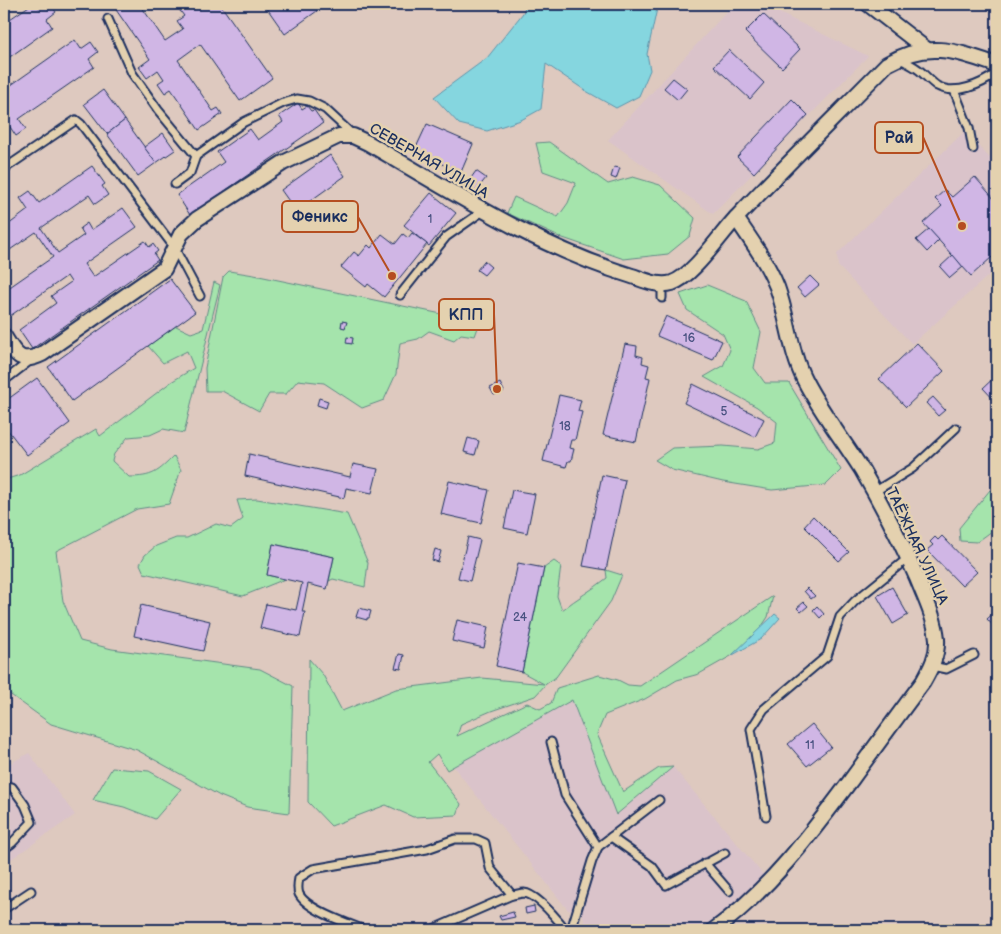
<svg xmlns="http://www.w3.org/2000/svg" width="1001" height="934" font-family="'Balsamiq Sans',sans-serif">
  <rect width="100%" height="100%" fill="#dec9bf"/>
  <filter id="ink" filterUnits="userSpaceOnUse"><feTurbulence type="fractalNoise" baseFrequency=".02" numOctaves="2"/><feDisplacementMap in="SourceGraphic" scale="10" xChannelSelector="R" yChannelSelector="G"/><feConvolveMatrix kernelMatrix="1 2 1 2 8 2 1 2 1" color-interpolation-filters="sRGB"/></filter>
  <g filter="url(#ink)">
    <g fill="#dac3ca">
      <path d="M734 4H761L868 56 713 214 608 140Z"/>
      <path d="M965 131 997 166V268L912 344 838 266 837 254Z"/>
      <path d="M572 700 616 815 673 767 765 877 741 900 701 930H587L582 913 568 910 453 766Z"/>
      <path d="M29 753 75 815 4 864V767Z"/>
    </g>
    <g fill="#a5e4ac" stroke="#608a85">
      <path d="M549 142 608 184 633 177 660 185 695 218 690 236 668 254 624 259 557 236 507 213 514 197 558 217 568 203 576 183 543 171 536 143Z"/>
      <path d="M229 271 254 275 480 322 475 336 461 334 454 340 429 331 418 339 400 343 396 374 384 400 362 408 324 383 298 380 286 394H269L259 411 222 391H206L205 368 223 277Z"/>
      <path d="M214 282 220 285 184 433 163 429 150 435 128 437 114 454 112 461 129 477C153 477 158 472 174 456L181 470 169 504 137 509 56 551 63 601 80 641 112 649 260 669 293 686 289 813 247 807 220 796 137 750 51 724 4 690V480L20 475 96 429 100 436 171 382 194 368 187 351 163 363 148 346 176 326 191 333 203 329Z"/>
      <path d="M707 285 746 301 761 332 754 368 765 383H789L841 470 826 485 772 490 723 482 672 470 655 460 672 448 723 446 758 449 775 443 777 422 757 407 704 377 723 366 730 350 723 334 687 310 680 294Z"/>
      <path d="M990 490 997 497V523L992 531 977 542 960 541 959 528Z"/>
      <path d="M257 499 347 514 368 563 365 587 333 579 329 581 334 557 273 544 267 575 285 579 243 596 144 573 140 564 145 555 156 546 176 538H187L216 524 231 528 243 519 237 500Z"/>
      <path d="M554 561 561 566 557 596 562 610C577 598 592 590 607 578L606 570 622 575 611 601 556 677 546 684 535 696 491 711 461 724 457 736 527 703 540 709 551 703 557 688 599 675 618 680 628 685 640 686 773 596 768 617 758 632 731 656 699 674 677 680 645 699 605 715 597 734 623 792 659 768 673 767 616 815 572 700 447 770 437 754 428 762 461 804 457 815 413 817 386 805 331 826 308 802 309 659 323 675 342 711 396 689 482 678 544 684 522 672 544 568Z"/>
      <path d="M112 768 149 771 181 789 155 819 124 807 93 800Z"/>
    </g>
    <g fill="#85d6df" stroke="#5b93ab">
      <path d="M526 4H658L647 54 650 70 639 96 616 108 586 91 546 64 541 109 521 120 487 131 459 124 434 97 487 58 523 13Z"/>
      <path d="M775 614 780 618 761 639 731 656Z"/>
    </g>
    <g fill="#d0b6e5" stroke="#1b2f5e">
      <path d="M32 4H36L39 8 45 4H50L56 12 47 19 52 27 4 61V23Z"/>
      <path d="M112 4H144L141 6 165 41 183 29 177 21 184 16 175 4H220L272 78 240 101 200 44 178 60 213 111 218 108 222 114 199 130 171 89 165 93 158 83 164 79 158 70 147 78 139 67 150 59Z"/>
      <path d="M264 4H311L317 11 285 34Z"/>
      <path d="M763 14 800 49 782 68 745 32Z"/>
      <path d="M75 40 81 49 91 42 98 52 89 59 94 67 19 119 26 129 16 136 10 127 4 132V90Z"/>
      <path d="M729 50 764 83 750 99 714 66Z"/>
      <path d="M673 78 687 89 678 100 664 88Z"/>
      <path d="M103 90 125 120 107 134 84 104Z"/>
      <path d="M792 99 808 115 754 173 737 157Z"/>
      <path d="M298 103 302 109 307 106 311 111 314 110 323 123 190 215 177 195 224 162 217 152 250 129 258 140 283 122 279 116Z"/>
      <path d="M125 120 156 163 138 176 107 134Z"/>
      <path d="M427 124 473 144 461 172 414 152Z"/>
      <path d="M163 133 175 150 156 163 144 147Z"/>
      <path d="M330 155 345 176 296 211 281 190Z"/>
      <path d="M92 166 105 184 102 186 108 195 95 204 89 195 41 228 58 253 84 235 80 228 87 223 91 230 123 208 137 227 84 264 93 277 145 241 149 247 153 244 158 251 154 254 158 260 32 349 19 330 56 303 51 296 71 282 67 276 10 316 4 307V291L53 257 36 232 4 254V228L28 210 20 198 30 191 39 203Z"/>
      <path d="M614 167 620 168 616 179 611 177Z"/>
      <path d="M476 171 486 178 475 192 466 185Z"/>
      <path d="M975 177 995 200 997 198V262L992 257 971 276 923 223 942 206 935 199 945 190 952 197Z"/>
      <path d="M431 193 456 213 429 246 404 225Z"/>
      <path d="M929 229 939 240 927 252 916 240Z"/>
      <path d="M412 233 427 244 384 297 368 284 366 287 341 267 354 252 359 256 368 245 371 248 382 234 395 244 403 234 408 238Z"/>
      <path d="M953 255 963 267 950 278 940 267Z"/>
      <path d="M484 261 491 267 484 275 477 270Z"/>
      <path d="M810 276 819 285 805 297 797 288Z"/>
      <path d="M170 279 195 312 72 401 48 367Z"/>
      <path d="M666 316 722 341 713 360 657 336Z"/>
      <path d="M342 321 347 322 345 328 341 327Z"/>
      <path d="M347 337 353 338 352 344 346 343Z"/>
      <path d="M917 343 944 371 906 407 879 379Z"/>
      <path d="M625 344 637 346 636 355 643 357 642 363 649 365 646 377 650 378 636 442 603 435Z"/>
      <path d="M997 375V403L983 388Z"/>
      <path d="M37 378 70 423 27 455 4 425V402Z"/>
      <path d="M500 383 504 391 494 395 490 388Z"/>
      <path d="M693 384 764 419 755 437 684 403Z"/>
      <path d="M559 395 581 400 578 411 582 412 575 440H571L569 448 574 449 571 461H568L566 467 543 461Z"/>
      <path d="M933 397 945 410 938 416 926 403Z"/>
      <path d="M319 398 328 401 326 408 317 405Z"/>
      <path d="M468 438 479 441 475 455 464 452Z"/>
      <path d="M249 454 350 477 353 464 378 469 372 493 346 488 344 498 245 476Z"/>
      <path d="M602 475 625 480 606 570 583 566Z"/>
      <path d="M449 481 489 490 481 523 441 514Z"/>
      <path d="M512 490 535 494 527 533 504 528Z"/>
      <path d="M813 516 849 552 839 561 804 526Z"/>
      <path d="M942 536 977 572 962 586 927 550 933 545 930 542 935 537 938 540Z"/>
      <path d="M468 537 480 540 470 581 458 578Z"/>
      <path d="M273 544 334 557 327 589 308 584 302 612H305L300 637 260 628 266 604 296 610 302 583 267 575Z"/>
      <path d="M435 549 441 551 438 562 432 560Z"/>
      <path d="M518 563 544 568 522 672 496 666Z"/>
      <path d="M892 587 908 615 893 624 877 596Z"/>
      <path d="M807 588 815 596 811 599 804 591Z"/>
      <path d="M804 602 808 606 801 612 797 608Z"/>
      <path d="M141 605 210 621 203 651 134 636Z"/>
      <path d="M817 606 824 614 820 618 813 610Z"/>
      <path d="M359 608 371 611 369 618H367V620L356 617Z"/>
      <path d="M997 610V630L987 619Z"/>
      <path d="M457 620 488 627 484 648 452 641Z"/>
      <path d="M399 654 404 655 401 669 395 668Z"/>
      <path d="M812 724 831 747 807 766 788 744Z"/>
      <path d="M534 906 535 912 526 914 525 908Z"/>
      <path d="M513 912 515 917 501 920 499 916Z"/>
    </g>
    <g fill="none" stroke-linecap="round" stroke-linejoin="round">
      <g stroke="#1b2f5e" stroke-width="11">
        <g id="service">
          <path d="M108 19 132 73 158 110 196 156"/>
          <path d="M899 58C905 62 913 65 919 70 925 75 931 82 937 86 956 96 982 84 997 73"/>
          <path d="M954 90 969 128 973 149"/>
          <path d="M4 169 76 120 81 124 174 247 200 296"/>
          <path d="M175 184 190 173 196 156 244 122 283 103 297 99 309 101 325 109 353 135"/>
          <path d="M657 285 662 291V298"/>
          <path d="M400 295 446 237 483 211"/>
          <path d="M4 381 31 360"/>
          <path d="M874 492 913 468 956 428"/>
          <path d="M932 666 946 669 974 655"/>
          <path d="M551 742 565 795 598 847"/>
          <path d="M4 786 12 787 25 805 32 822 12 843 4 849"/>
          <path d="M766 816 751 729 764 709 827 656 840 617 855 601 908 558"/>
          <path d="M611 837 652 866 666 885 725 853"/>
          <path d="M705 863 729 891"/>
          <path d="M4 909 31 891"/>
          <path d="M365 930C349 924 307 910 299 894 297 889 298 883 299 878L313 869 427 849 455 839H476L485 843 490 868 512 895"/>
          <path d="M431 930 512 895C515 895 520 893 524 893 537 894 558 920 566 930"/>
          <path d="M571 930 592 861 598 847 659 800"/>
        </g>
      </g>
      <g stroke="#1b2f5e" stroke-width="18">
        <g id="minor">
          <path d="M868 4 926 49"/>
          <path d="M4 336C15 354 20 365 42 354L164 269 181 234 197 219 283 163 339 136H353L368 143C454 193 537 247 632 276 644 280 659 287 672 283 693 276 720 235 736 218 785 166 837 115 887 64 928 40 956 51 997 65"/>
          <path d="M714 930C770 889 810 835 851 780 875 747 899 714 923 682 931 668 938 655 937 639 935 618 925 598 917 578 901 541 882 505 862 470 843 440 821 412 805 381 790 352 788 317 777 287 767 262 751 240 736 218"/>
        </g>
      </g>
      <use href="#service" stroke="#e4d1af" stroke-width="7"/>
      <use href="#minor" stroke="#e4d1af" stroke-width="14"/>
    </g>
  </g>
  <g text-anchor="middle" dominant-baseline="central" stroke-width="5" stroke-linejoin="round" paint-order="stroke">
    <g font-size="12" fill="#485180">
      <text x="430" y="219">1</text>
      <text x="689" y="338">16</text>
      <text x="724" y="411">5</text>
      <text x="565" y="426">18</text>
      <text x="520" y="617">24</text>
      <text x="810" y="745">11</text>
    </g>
    <g font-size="15" fill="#1b2f5e" stroke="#e4d1af">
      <text transform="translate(429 161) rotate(30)">СЕВЕРНАЯ УЛИЦА</text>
      <text transform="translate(917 546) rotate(65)">ТАЁЖНАЯ УЛИЦА</text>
    </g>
  </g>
  <path fill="none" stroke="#b54e20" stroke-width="2" d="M962 226L923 137M392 276L358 217M497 389L494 314"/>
  <g fill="#b54e20" stroke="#e4d1af" stroke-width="2">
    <circle cx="962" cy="226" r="5"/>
    <circle cx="392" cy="276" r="5"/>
    <circle cx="497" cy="389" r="5"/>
  </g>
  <g fill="#e4d1af" stroke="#b54e20" stroke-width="2">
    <rect x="875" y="122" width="48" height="31" rx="5"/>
    <rect x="282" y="201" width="76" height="31" rx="5"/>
    <rect x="439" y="299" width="55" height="31" rx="5"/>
  </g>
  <g font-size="16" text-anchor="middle" font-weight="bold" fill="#1b2f5e">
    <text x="899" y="143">Рай</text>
    <text x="320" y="222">Феникс</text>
    <text x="466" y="320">КПП</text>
  </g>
  <rect width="1001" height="934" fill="none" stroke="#e4d1af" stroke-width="20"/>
  <rect x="10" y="10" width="981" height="914" fill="none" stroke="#1b2f5e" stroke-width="2" filter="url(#ink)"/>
</svg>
